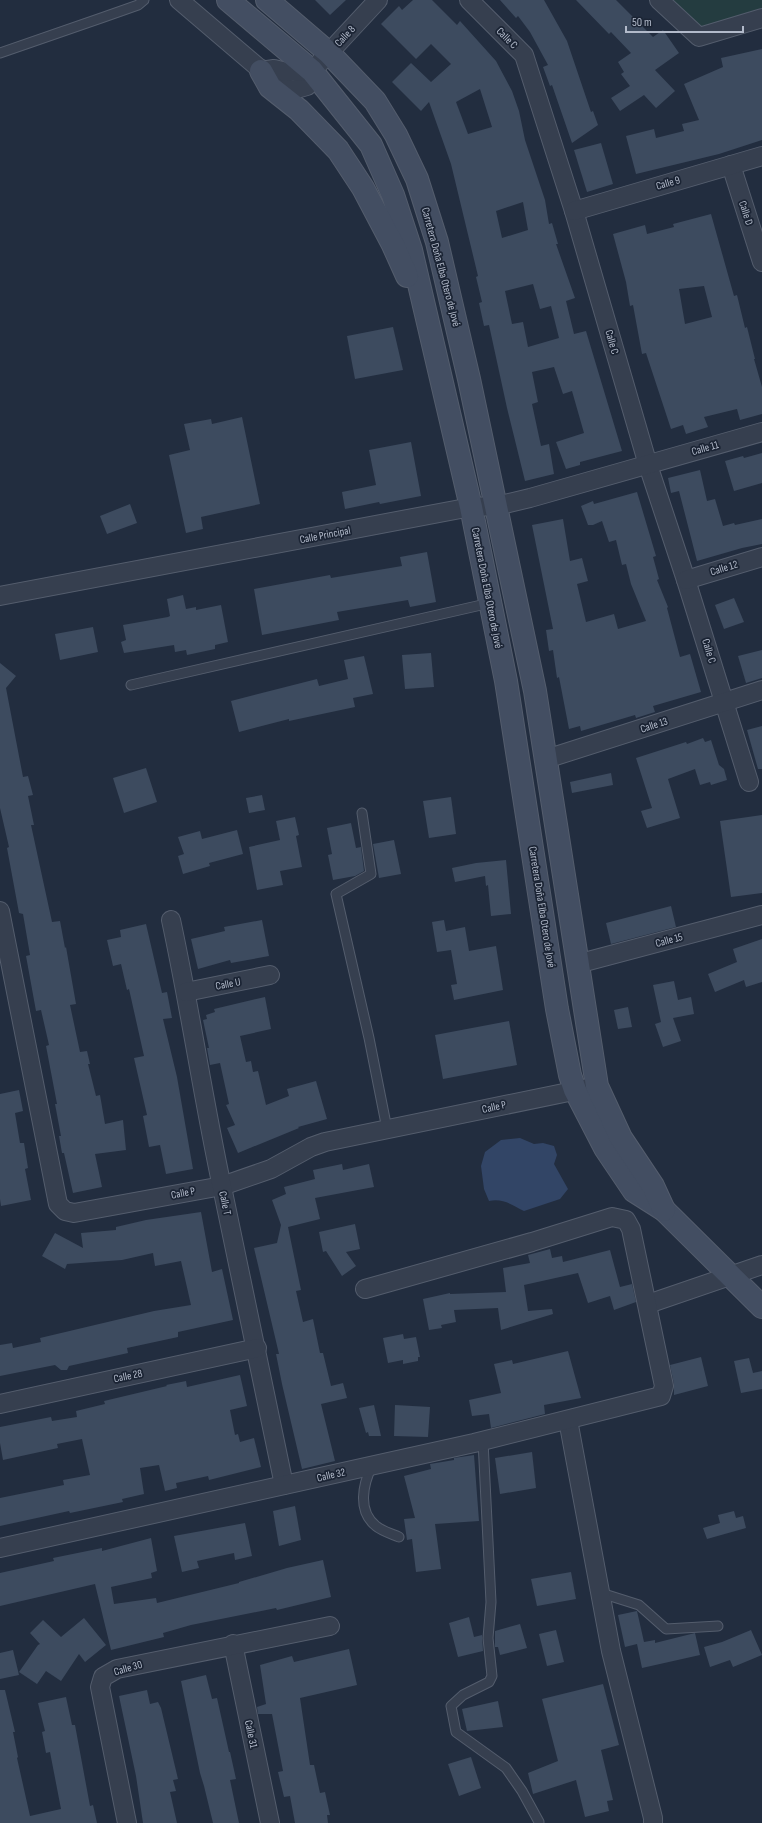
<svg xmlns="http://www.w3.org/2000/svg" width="762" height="1823" font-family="'Sofia Sans Condensed',sans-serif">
  <rect width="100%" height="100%" fill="#222d3f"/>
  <path fill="#243c40" d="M673 0H762V8L701 27Z"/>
  <path fill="#324566" d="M520 1138 534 1144 543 1143 554 1146 557 1155 554 1164 568 1189 560 1199 524 1211C512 1205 503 1198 489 1201L484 1189 481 1166 485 1152 501 1140Z"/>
  <g fill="#3d4b5f" fill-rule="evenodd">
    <path d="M315 0H346L330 15Z"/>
    <path d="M413 0H432L457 25 460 21 496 61 512 91 519 111 525 140 545 200 549 224 552 223 558 244H556L575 298 566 301 574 334 586 331 622 451 580 462V465L566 469 556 442 584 433 572 391 563 394 554 367 532 372 538 402 532 404 541 446 549 444 554 474 525 481 507 408 489 325 484 326 479 303 482 302 476 277 478 276 451 164 429 102 421 111 392 82 411 63 431 82 451 64 431 44 416 59 381 24 399 6 402 10ZM480 89 492 127 468 134 456 102ZM523 202 528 230 502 238 496 211ZM533 284 540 309 551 306 559 338 528 347 523 322 512 324 505 291Z"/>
    <path d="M500 0H544L567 41 591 112 593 111 598 125 572 143 552 85 550 86 543 67 548 65 530 32 518 16 516 18Z"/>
    <path d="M576 0H616L653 37 663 30 679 53 655 70 675 91 656 108 644 95 620 111 611 98 630 86 621 74 624 72 618 62 631 53 611 32 609 34Z"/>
    <path d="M762 49V140L719 154 636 174 626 136 654 129 656 138 684 131 682 124 699 120 684 84 723 67 721 58Z"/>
    <path d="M601 143 613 184 587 192 574 150Z"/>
    <path d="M711 214 734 296 737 295 745 328 747 327 755 359H754L762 387V414L740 420 737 409 704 417 708 427 686 434 683 425 671 429 646 353 642 354 633 305 630 306 626 282 613 234 645 225 647 234 674 227 673 224ZM704 286 712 317 685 324 679 289Z"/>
    <path d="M393 327 403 370 355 379 347 336Z"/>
    <path d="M242 417 260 504 201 517 203 529 186 533 169 455 190 450 184 424 211 419 212 424Z"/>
    <path d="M411 442 421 496 380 504 379 502 345 509 342 492 376 485 369 450Z"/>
    <path d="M762 453V483L734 491 725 461 743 456 744 458Z"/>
    <path d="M700 470 707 501 715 499 723 526 734 523 735 525 762 519V544L742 548 697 561 679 491 671 493 668 478Z"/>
    <path d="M637 492 656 556 653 557 659 579 657 580 668 607 667 608 680 657 690 654 701 692 653 706 655 712 636 718 635 715 581 731 580 726 569 729 559 677 557 678 553 650 549 651 546 630 553 629 532 525 563 519 570 561 582 558 588 581 577 584 586 622 614 614 618 629 646 621 631 584 626 564 622 565 616 540 609 542 602 521 593 525H588L581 506 593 501 594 504Z"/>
    <path d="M130 504 137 523 107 534 100 516Z"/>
    <path d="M427 552 436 602 410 607 408 600 337 612 339 620 262 635 254 589 330 575 331 578 402 566 400 557Z"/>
    <path d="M183 595 186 609 196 607V610L221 605 228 642 215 645V649L187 655 186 650 175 652 174 645 124 653 121 642 126 640 123 625 168 617 170 616 167 599Z"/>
    <path d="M734 598 744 622 724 629 715 605Z"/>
    <path d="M93 627 98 652 60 660 55 634Z"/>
    <path d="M762 650V678L746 683 738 656Z"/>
    <path d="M431 653 434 687 405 689 402 655Z"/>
    <path d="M364 656 373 694 353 698 355 707 289 721V719L239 732 231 701 317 679 319 686 348 679 344 660Z"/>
    <path d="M0 663 16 676 6 688 23 777 28 776 33 795 28 796 34 825H31L52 922 60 921 65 948 66 947 76 1004 70 1005 80 1052 87 1051 90 1064H88L96 1096 100 1095 105 1124 123 1120 126 1150 95 1154 102 1187 73 1193 64 1153H62L59 1136H61L55 1104H57L46 1046 49 1045 41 1010 36 1011 26 956 30 955 23 914 19 913 7 848 9 847 0 808Z"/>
    <path d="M762 726V769H758L747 730Z"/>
    <path d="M703 738 705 742 711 740 719 765 724 769 727 780 711 785 710 782 700 785 695 769 668 779 680 818 647 828 641 811 652 808 636 758 686 742 687 744Z"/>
    <path d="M146 768 157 802 124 813 113 778Z"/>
    <path d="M611 773 613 785 572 793 570 782Z"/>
    <path d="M262 795 265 810 249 813 246 798Z"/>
    <path d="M451 797 456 834 429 838 423 801Z"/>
    <path d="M762 815V893L731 897 720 821Z"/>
    <path d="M295 817 299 835 296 836 302 867 280 871 283 885 257 890 249 847 280 840 276 821Z"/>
    <path d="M351 823 356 848 361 847 364 871 355 876 333 880 328 855 332 854 327 828Z"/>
    <path d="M237 830 243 854 209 863 210 866 183 874 178 856 184 854 178 837 200 831 202 839Z"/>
    <path d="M394 840 401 874 379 878 373 844Z"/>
    <path d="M506 860 511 914 491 916 488 885 486 886 485 876 455 882 452 868 476 863Z"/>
    <path d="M671 906 676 927 611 944 606 923Z"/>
    <path d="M262 920 269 956 231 963 230 960 198 969 191 939 225 931 224 927Z"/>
    <path d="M444 920 446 931 465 927 469 951 496 946 503 990 454 1000 451 985 457 984 451 950 437 952 432 922Z"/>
    <path d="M146 924 162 993 167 992 172 1018 163 1019 177 1077 193 1169 166 1174 160 1145 149 1147 143 1116 147 1115 134 1058 144 1056 129 989 127 990 121 964 113 966 107 940 121 937 120 930Z"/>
    <path d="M762 939V982L746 987 744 980 715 992 708 974 737 962 733 949Z"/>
    <path d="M674 981 678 1000 691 997 694 1014 673 1018 681 1041 663 1047 655 1024 661 1022 653 985Z"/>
    <path d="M265 997 271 1029 240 1036 246 1062 251 1061 253 1072 258 1071 266 1105 289 1096 287 1089 316 1081 327 1119 298 1127 299 1128 238 1153 227 1128 235 1125 226 1105 229 1104 220 1063 210 1065 207 1048H209L203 1020 207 1019 206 1015 215 1012 214 1009Z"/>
    <path d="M628 1007 632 1027 618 1029 614 1010Z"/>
    <path d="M509 1021 517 1065 443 1079 435 1035Z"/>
    <path d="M19 1090 23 1111 15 1113 20 1143H24L28 1168 25 1169 31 1200 1 1206 0 1199V1094Z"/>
    <path d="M342 1164 343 1170 369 1164 374 1187 315 1198 320 1219 288 1227 301 1290 296 1291 303 1322 313 1319 320 1353H323L331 1386 343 1383 347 1398 321 1404 335 1461 302 1469 282 1384 276 1354H279L254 1248 277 1243 281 1225 272 1200 286 1194 284 1187 315 1179 313 1170Z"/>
    <path d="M201 1212 212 1272 222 1269 233 1320 178 1332V1337L127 1348 128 1353 69 1366 67 1370H61L55 1365 0 1376V1345L12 1343 13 1348 41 1342 40 1338 154 1311 191 1305 181 1261 155 1266 153 1253 122 1260 67 1264 65 1269 42 1256 55 1233 83 1248 81 1233 116 1230V1227L146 1220Z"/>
    <path d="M355 1224 360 1249 346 1252 356 1266 342 1276 326 1251 323 1252 319 1232Z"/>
    <path d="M550 1249 552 1258 562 1256 563 1262 610 1250 620 1287 632 1284 636 1302 614 1310 610 1296 588 1303 578 1273 524 1285 528 1311 552 1309 553 1314 501 1330 498 1308 454 1310 456 1322 441 1325 442 1328 429 1330 423 1299 450 1293V1294L506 1292 503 1268 530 1263 528 1255Z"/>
    <path d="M403 1334 404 1339 416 1337 420 1357H418V1361L403 1364V1360L388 1363 383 1338Z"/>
    <path d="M568 1351 581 1398 544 1405 545 1414 491 1428 489 1414 472 1416 469 1400 501 1393 494 1364 512 1360 513 1364Z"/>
    <path d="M701 1357 708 1386 674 1395V1384L670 1365Z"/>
    <path d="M749 1358 753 1373 762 1371V1389L741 1393 734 1361Z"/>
    <path d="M240 1375 247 1406 230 1410 235 1435 238 1434 240 1442 254 1438 261 1467 209 1480 208 1476 176 1483 177 1488 165 1491 159 1465 140 1468 144 1494 122 1499 123 1502 70 1513 69 1511 0 1526V1498L64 1485 63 1480 90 1475 82 1439 57 1444 58 1448 3 1460 0 1443V1427L51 1417 52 1421 77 1417 76 1411 105 1404 104 1401 167 1386 166 1385 186 1381 187 1387Z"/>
    <path d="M374 1405 381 1436H369L368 1432 366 1433 359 1408Z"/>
    <path d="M395 1405 430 1407 428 1437 394 1436Z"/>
    <path d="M532 1452 536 1488 500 1494 495 1458Z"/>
    <path d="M474 1455 479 1521 435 1524 441 1569 416 1572 412 1539 407 1540 404 1519 415 1518 404 1476 431 1469 430 1464 454 1460V1458Z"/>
    <path d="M295 1506 301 1540 279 1546 273 1511Z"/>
    <path d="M734 1511 736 1518 743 1516 746 1528 707 1539 703 1528 720 1523 718 1515Z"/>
    <path d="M245 1523 252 1556 235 1560 234 1553 197 1561 199 1568 182 1572 174 1536Z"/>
    <path d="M151 1538 157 1571 151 1573 152 1578 111 1587 114 1604 156 1598 157 1603 239 1583V1582L287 1568 323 1560 331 1597 277 1610 276 1608 191 1625 163 1633 164 1637 111 1650 95 1584 0 1606V1573L54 1561 53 1558 102 1548V1551Z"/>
    <path d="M571 1572 576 1599 537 1606 531 1579Z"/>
    <path d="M637 1611 644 1642 655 1640V1643L695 1633 700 1655 642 1668 637 1644 625 1647 618 1615Z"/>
    <path d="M469 1617 474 1637 482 1635 483 1651 458 1657 449 1623Z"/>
    <path d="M84 1618 106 1645 85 1662 79 1654 61 1681 46 1671 37 1684 19 1672 38 1645 40 1644 30 1633 43 1620 61 1637Z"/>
    <path d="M520 1624 527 1648 500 1655 498 1647H495V1631Z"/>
    <path d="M556 1630 564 1662 547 1666 539 1634Z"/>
    <path d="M751 1630 762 1655 733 1667 730 1660 710 1667 704 1647 722 1642Z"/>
    <path d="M349 1649 357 1685 300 1698 310 1765H314L320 1793 325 1792 330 1815H327L328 1823H295L290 1796 284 1797 278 1772 283 1771 272 1714H258L257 1707 266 1704 260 1665 292 1656 294 1662Z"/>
    <path d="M13 1650 19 1675 0 1679V1653Z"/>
    <path d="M206 1675 212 1699 217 1698 229 1752H230L236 1779 230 1780 239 1823H213L204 1786 200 1773 181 1681Z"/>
    <path d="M603 1684 619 1745 601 1750 613 1800 607 1801 609 1811 585 1817 576 1780 533 1794 528 1773 558 1761 542 1699Z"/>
    <path d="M0 1690H5L15 1732H13L18 1757 17 1758 30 1816 61 1809 50 1752 46 1753 42 1732 45 1731 38 1703 66 1697 72 1725H75L90 1806 93 1805 97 1823H0Z"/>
    <path d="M147 1690 150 1704 158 1702 161 1708 178 1779 173 1780 176 1791 170 1792 177 1823H143L136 1776 119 1696Z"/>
    <path d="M498 1701 503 1727 467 1731 462 1709Z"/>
    <path d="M471 1757 481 1788 459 1796 448 1764Z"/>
  </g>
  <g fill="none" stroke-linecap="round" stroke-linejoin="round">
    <g stroke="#545d6d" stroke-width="11">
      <g id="lane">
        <path d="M0 53 104 17 138 5 144 0"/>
        <path d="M131 685 490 603"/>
        <path d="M362 813 371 874 336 894 369 1038 387 1129"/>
        <path d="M483 1441 491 1602 488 1638 492 1676 489 1682 463 1695 451 1706 456 1732 506 1768 522 1791 539 1822"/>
        <path d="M372 1466C363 1484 357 1511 376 1526 382 1531 392 1534 399 1537"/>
        <path d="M601 1593 639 1605 666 1629 718 1626"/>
      </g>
    </g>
    <g stroke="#545d6d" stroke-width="20">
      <g id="street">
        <path d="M179 0 280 86 293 90 307 86 312 71 378 0"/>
        <path d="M469 0 524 55 574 211 648 465 686 580 749 782"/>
        <path d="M659 0 699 37 762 18"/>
        <path d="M261 71 274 69 286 72 312 71"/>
        <path d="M731 165 762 262"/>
        <path d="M574 211 762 156"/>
        <path d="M686 580 762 557"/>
        <path d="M0 596 471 507 496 506 530 498 762 432"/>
        <path d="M546 759 762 690"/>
        <path d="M0 911 58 1204 65 1211 74 1213 222 1186 271 1169 311 1147 325 1142 588 1088"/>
        <path d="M171 920C190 1008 203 1098 222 1187 242 1286 264 1386 284 1485"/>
        <path d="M577 964 762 915"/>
        <path d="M186 992 270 975"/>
        <path d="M648 1304 762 1265"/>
        <path d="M0 1404 257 1348"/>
        <path d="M568 1420 611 1651 653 1818V1823"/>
        <path d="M0 1548 474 1443 661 1396 664 1386 631 1229 626 1220 612 1217 532 1242 365 1289"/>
        <path d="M233 1644 270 1823"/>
        <path d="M127 1823 100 1687 103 1677 117 1669 330 1626"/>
      </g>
    </g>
    <g stroke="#545d6d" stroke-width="24">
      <g id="secondary">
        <path d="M228 0 312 71 371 145 393 195 411 250 471 507 506 681 557 1009 570 1075 575 1090 605 1148 634 1191 664 1210 762 1307"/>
        <path d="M267 0 329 53 375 101 396 135 417 179 437 242 469 379 535 691 597 1086 621 1138 653 1186 664 1210"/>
        <path d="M261 71 270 87 299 110 338 150 363 188 393 245 407 276"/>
      </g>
    </g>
    <use href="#lane" stroke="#363f4f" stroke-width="9"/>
    <use href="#street" stroke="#363f4f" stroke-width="18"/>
    <use href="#secondary" stroke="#434e62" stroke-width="22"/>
  </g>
  <g text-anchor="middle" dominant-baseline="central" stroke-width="3.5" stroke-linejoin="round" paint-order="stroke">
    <g font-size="11" fill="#b2baca" stroke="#1b2434">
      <text transform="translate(345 36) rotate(-47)">Calle 8</text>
      <text transform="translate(507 38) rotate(45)">Calle C</text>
      <text transform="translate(668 183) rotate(-16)">Calle 9</text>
      <text transform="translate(746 213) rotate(72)">Calle D</text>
      <text transform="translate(441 267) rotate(75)">Carretera Doña Elba Otero de Jové</text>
      <text transform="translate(612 342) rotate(74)">Calle C</text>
      <text transform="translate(705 448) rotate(-16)">Calle 11</text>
      <text transform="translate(325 535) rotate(-11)">Calle Principal</text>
      <text transform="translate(724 568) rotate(-17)">Calle 12</text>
      <text transform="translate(487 588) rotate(79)">Carretera Doña Elba Otero de Jové</text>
      <text transform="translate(709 651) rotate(73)">Calle C</text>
      <text transform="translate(654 725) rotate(-18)">Calle 13</text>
      <text transform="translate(542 907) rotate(81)">Carretera Doña Elba Otero de Jové</text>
      <text transform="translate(669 940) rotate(-15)">Calle 15</text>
      <text transform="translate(228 984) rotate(-11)">Calle U</text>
      <text transform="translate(494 1107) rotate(-12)">Calle P</text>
      <text transform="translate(183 1193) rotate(-11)">Calle P</text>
      <text transform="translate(225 1203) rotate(78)">Calle T</text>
      <text transform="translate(128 1376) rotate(-12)">Calle 28</text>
      <text transform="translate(331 1475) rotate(-13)">Calle 32</text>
      <text transform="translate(128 1668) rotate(-16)">Calle 30</text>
      <text transform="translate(251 1734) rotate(78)">Calle 31</text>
    </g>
  </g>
  <path d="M626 26v6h117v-6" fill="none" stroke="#b2baca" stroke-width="2"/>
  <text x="632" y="26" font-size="12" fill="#b2baca" stroke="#1b2434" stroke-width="3" paint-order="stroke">50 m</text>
</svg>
